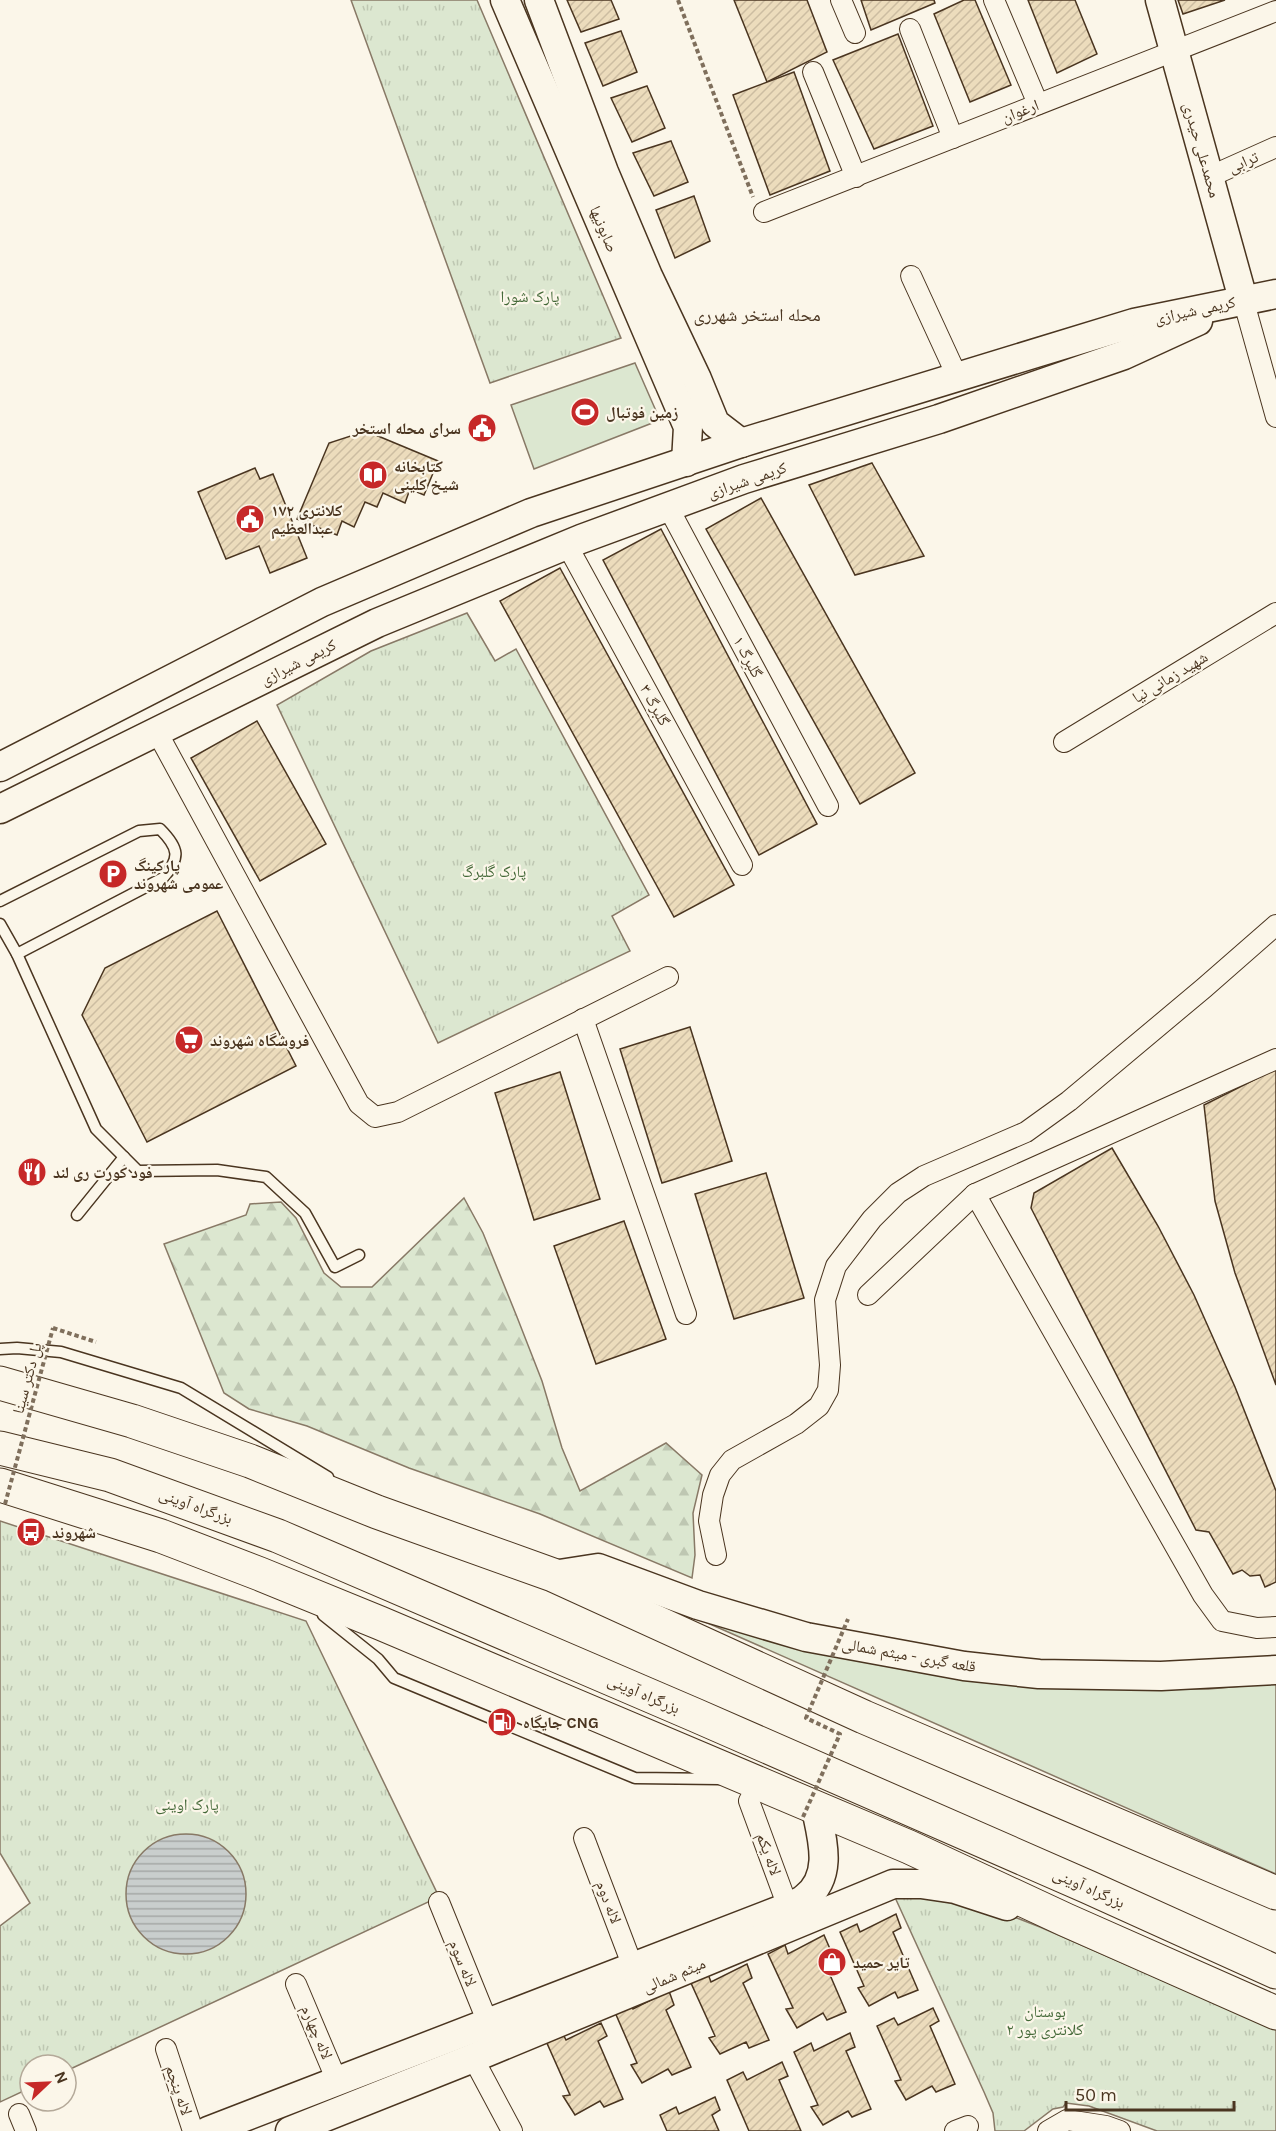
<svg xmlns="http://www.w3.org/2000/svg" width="1276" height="2131" font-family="Karla,'Noto Naskh Arabic',sans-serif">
  <defs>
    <pattern id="grass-tufts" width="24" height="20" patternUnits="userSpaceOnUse" patternTransform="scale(1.5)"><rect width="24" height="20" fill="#dce7d0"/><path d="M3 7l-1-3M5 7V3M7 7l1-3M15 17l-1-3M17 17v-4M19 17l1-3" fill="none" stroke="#bec7b2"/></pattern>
    <pattern id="forest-firs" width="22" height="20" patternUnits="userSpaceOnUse" patternTransform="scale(1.5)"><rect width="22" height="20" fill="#dce7d0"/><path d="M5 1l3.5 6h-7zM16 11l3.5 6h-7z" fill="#bec7b2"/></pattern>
    <pattern id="water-rules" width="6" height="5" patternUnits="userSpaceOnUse" patternTransform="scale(1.5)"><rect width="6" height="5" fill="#c9cecd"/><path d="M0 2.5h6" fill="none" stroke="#a5a8a6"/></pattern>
    <pattern id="building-hatch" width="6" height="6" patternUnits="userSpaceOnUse" patternTransform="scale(1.5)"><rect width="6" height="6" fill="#ecdcbc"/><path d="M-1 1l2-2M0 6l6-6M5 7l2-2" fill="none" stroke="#ccbda1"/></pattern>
  </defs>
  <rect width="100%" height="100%" fill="#fbf6e9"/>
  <g fill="url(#grass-tufts)" stroke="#887966" stroke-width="1.5">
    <path d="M351 0H477L621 338 490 383Z"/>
    <path d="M467 613 495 661 516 649 649 895 612 916 630 951 438 1043 277 705 371 651Z"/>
    <path d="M0 1521 306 1621 439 1897 66 2071V2065H30V2088L0 2102V1926L30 1903 0 1853Z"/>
    <path d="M893 1893 999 1911 1040 1927 1276 2030V2131H1157L1089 2106 1066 2103 1063 2107 1053 2109 1024 2131H995L993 2113 984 2092Z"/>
  </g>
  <path fill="url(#forest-firs)" stroke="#887966" stroke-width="1.5" d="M464 1198 483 1233 517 1317 542 1381 562 1448 580 1491 666 1443 702 1475 693 1513 695 1555 692 1578 540 1514 409 1468 307 1426 249 1409 224 1393 164 1244 246 1215 250 1204 281 1202 296 1218 324 1273 341 1287H372Z"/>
  <g fill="#dce7d0" stroke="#887966" stroke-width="1.5">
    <path d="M635 363 660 420 534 469 511 405Z"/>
    <path d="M685 1613 1069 1688 1209 1689 1276 1683V1874Z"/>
  </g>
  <circle fill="url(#water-rules)" stroke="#887966" stroke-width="1.5" cx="186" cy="1894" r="60"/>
  <g fill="url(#building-hatch)" stroke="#4a3520" stroke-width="1.5">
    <path d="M567 0H611L619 19 581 32Z"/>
    <path d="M734 0H807L827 52 767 82Z"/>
    <path d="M861 0H934L935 3 871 30Z"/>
    <path d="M964 0H975L1011 85 970 102 934 14Z"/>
    <path d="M1028 0H1075L1097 54 1057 73Z"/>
    <path d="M1178 0H1225L1183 14Z"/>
    <path d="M621 31 637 72 603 86 585 43Z"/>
    <path d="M898 34 933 126 874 149 833 60Z"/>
    <path d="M794 72 830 171 770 195 733 95Z"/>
    <path d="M647 86 665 128 632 142 611 98Z"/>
    <path d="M671 141 688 182 654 196 633 153Z"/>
    <path d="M694 196 710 241 675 258 656 210Z"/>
    <path d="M366 431 438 461 424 495 410 489 405 503 383 493 377 507 365 502 354 527 342 521 337 535 297 519 329 443Z"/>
    <path d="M872 463 924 556 855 575 809 485Z"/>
    <path d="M255 468 260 479 273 474 307 558 270 573 259 546 226 559 198 492Z"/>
    <path d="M761 498 915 773 860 804 706 529Z"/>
    <path d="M661 529 817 824 759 855 603 560Z"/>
    <path d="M560 568 734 885 674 917 500 601Z"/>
    <path d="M257 721 326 844 260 881 191 758Z"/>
    <path d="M217 911 296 1066 147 1142 82 1015 105 968Z"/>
    <path d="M690 1027 732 1161 662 1183 620 1049Z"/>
    <path d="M1274 1070 1276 1071V1385L1235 1273 1215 1201 1204 1105Z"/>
    <path d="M560 1072 600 1199 534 1220 495 1093Z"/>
    <path d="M1112 1148 1158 1226 1194 1295 1235 1387 1276 1491V1582L1265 1587 1260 1575 1250 1576 1242 1570 1233 1574 1209 1532 1196 1530 1031 1208 1034 1193Z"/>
    <path d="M766 1173 804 1298 734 1319 695 1194Z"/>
    <path d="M624 1221 666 1339 596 1364 554 1246Z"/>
    <path d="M896 1914 901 1928 893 1932 918 1990 898 1998 895 1992 869 2006 858 1988 864 1986 840 1932 857 1924 860 1932Z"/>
    <path d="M824 1935 830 1949 821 1954 846 2012 827 2020 823 2013 797 2028 786 2009 793 2008 768 1954 785 1945 788 1954Z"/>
    <path d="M747 1964 752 1978 743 1983 769 2040 749 2048 746 2042 720 2054 709 2038 715 2036 691 1983 708 1974 711 1982Z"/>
    <path d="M669 1991 674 2005 666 2010 691 2067 672 2075 668 2069 642 2083 631 2065 637 2063 614 2010 630 2001 633 2009Z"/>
    <path d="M933 2008 939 2021 930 2026 955 2084 936 2092 932 2086 906 2100 895 2081 901 2080 877 2026 894 2018 898 2025Z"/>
    <path d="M601 2023 607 2036 598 2041 623 2099 604 2107 600 2101 575 2115 563 2096 570 2095 546 2041 562 2032 566 2040Z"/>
    <path d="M850 2033 855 2047 846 2051 871 2109 852 2117 848 2111 823 2125 811 2107 818 2105 794 2052 811 2043 814 2051Z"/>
    <path d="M782 2062 788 2076 779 2080 801 2131H749L727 2080 743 2072 747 2080Z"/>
    <path d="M715 2097 720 2110 712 2115 719 2131H667L660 2115 676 2107 679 2114Z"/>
  </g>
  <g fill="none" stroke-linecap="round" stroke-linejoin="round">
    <g stroke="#4a3520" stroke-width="13">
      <g id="lane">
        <path d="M0 901 139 831 160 829C179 848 181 858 163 878L17 954"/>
        <path d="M0 924 17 954 96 1129 138 1171 217 1170 266 1177 305 1213 335 1267 359 1255"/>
        <path d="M77 1215 124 1157"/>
        <path d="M0 1349 17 1348 61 1352 181 1388 328 1477"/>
        <path d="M323 1615 378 1659 394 1678 635 1778 720 1779"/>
      </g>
    </g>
    <g stroke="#4a3520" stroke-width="22">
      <g id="street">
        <path d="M841 0 855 33"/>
        <path d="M994 0 1038 104"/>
        <path d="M910 29 953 138"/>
        <path d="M813 72 856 177"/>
        <path d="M1209 177 1276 147"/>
        <path d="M764 212 1276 11"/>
        <path d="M911 276 957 376"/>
        <path d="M1243 299 1276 417"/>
        <path d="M668 507 828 806"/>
        <path d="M567 545 742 865"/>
        <path d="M157 732 359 1104 375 1117 398 1112 668 977"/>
        <path d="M1064 742 1276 613"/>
        <path d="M583 1019 686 1314"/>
        <path d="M975 1194 1203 1595 1222 1621 1257 1628 1276 1627"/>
        <path d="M868 1295 975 1194 1276 1059"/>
        <path d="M716 1555 709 1521 713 1495 720 1475 732 1460 796 1424 819 1406 828 1390 830 1365 825 1300 836 1266 872 1219 898 1193 924 1176 1026 1132 1069 1101 1204 988 1276 925"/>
        <path d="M749 1801 788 1907"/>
        <path d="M584 1838 633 1967"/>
        <path d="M439 1902 488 2023"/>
        <path d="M296 1984 337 2081"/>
        <path d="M166 2049 193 2131"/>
        <path d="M473 2058 512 2131"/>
        <path d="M19 2114 26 2131"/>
        <path d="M955 2131 968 2126"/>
        <path d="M1048 2131 1067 2120 1106 2126 1120 2131"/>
      </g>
    </g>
    <g stroke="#4a3520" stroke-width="31">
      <g id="secondary">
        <path d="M505 0 688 427 686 462"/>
        <path d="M539 0 604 172 648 276 697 379 715 423 741 443"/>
        <path d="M1160 0 1243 299"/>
        <path d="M0 767 322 602 531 513 741 443 1134 323 1276 294"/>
        <path d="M0 809 377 623 581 539 744 479 939 419 1124 355 1198 321"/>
        <path d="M553 1575 598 1568 698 1605 806 1637 964 1666 1039 1674 1161 1676 1276 1670"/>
        <path d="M208 2131 788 1907C794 1904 801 1902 805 1898 834 1876 822 1838 816 1809"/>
        <path d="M290 2131 473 2058 893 1884H921L955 1889 1007 1906"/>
      </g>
    </g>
    <g stroke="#4a3520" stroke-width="35">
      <g id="highway">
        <path d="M0 1383 132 1421 250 1461 377 1512 553 1575 864 1717 1276 1893"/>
        <path d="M0 1448 110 1475 278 1536 695 1715 1088 1887 1276 1972"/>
        <path d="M0 1485 161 1536 260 1574 380 1623 909 1847 1066 1920 1276 2013"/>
      </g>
    </g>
    <g stroke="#7f6f5c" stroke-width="4" stroke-dasharray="4.5 3" stroke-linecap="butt">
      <path d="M678 0 753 197"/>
      <path d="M53 1328 96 1342"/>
    </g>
    <use href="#lane" stroke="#fbf6e9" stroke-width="10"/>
    <use href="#street" stroke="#fbf6e9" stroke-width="20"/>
    <use href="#secondary" stroke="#fbf6e9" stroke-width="28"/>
    <use href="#highway" stroke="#fbf6e9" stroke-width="33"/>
    <g stroke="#7f6f5c" stroke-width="4" stroke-dasharray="4.5 3" stroke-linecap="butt">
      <path d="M5 1504 53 1328"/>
      <path d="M803 1817 840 1734 806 1718 848 1619"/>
    </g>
  </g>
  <defs>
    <g id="stadium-disc" transform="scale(1.5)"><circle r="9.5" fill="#c62828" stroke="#fbf6e9"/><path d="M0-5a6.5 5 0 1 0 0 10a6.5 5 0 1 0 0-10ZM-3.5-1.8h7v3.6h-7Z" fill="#fff"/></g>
    <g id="civic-disc" transform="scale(1.5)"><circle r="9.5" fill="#c62828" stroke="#fbf6e9"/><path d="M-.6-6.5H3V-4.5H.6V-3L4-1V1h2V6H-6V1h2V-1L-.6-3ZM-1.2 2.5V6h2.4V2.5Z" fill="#fff"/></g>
    <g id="library-disc" transform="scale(1.5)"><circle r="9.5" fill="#c62828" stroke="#fbf6e9"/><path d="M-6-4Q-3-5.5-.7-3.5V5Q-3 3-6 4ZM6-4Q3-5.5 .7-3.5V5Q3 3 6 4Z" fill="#fff"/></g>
    <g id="parking-disc" transform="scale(1.5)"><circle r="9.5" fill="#c62828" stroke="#fbf6e9"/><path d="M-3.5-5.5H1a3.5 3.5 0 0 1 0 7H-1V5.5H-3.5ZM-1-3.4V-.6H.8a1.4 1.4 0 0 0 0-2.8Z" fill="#fff"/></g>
    <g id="supermarket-disc" transform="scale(1.5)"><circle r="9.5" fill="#c62828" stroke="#fbf6e9"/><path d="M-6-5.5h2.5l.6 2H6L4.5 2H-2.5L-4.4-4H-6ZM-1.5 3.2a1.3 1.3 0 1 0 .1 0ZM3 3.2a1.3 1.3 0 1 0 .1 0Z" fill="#fff"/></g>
    <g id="restaurant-disc" transform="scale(1.5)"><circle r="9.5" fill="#c62828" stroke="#fbf6e9"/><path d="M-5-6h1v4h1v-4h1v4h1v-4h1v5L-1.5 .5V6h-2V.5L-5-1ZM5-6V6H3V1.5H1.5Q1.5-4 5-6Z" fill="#fff"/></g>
    <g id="bus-disc" transform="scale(1.5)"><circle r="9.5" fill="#c62828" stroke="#fbf6e9"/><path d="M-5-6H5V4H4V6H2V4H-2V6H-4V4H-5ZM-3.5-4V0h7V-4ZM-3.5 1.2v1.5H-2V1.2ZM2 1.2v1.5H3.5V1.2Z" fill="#fff"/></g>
    <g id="fuel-disc" transform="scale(1.5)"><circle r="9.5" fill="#c62828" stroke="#fbf6e9"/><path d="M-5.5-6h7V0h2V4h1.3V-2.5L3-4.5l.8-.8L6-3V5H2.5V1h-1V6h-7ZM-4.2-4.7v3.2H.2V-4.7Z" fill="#fff"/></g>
    <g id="shop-disc" transform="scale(1.5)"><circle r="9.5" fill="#c62828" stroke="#fbf6e9"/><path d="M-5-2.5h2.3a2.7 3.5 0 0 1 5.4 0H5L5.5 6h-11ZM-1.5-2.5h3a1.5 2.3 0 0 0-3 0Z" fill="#fff"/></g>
  </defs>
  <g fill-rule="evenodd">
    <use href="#stadium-disc" x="585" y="412"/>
    <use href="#civic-disc" x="482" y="428"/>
    <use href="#library-disc" x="373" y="475"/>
    <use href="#civic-disc" x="250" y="519"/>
    <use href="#parking-disc" x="113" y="874"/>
    <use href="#supermarket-disc" x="189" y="1040"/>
    <use href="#restaurant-disc" x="32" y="1172"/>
    <use href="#bus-disc" x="31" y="1532"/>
    <use href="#fuel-disc" x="502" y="1722"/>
    <use href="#shop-disc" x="832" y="1962"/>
  </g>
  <g text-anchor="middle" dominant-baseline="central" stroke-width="4.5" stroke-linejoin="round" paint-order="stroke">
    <g font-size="16" fill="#4a3520" stroke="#fbf6e9">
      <text transform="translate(1020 111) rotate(-21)">ارغوان</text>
      <text transform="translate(1202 150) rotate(74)">محمدعلی حیدری</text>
      <text transform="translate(1243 162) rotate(-24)">ترابی</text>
      <text transform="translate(604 229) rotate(67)">صابونیها</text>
      <text transform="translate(1195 310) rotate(-12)">کریمی شیرازی</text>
      <text transform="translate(747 480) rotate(-19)">کریمی شیرازی</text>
      <text transform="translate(748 657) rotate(62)">گلبرگ ۱</text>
      <text transform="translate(298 662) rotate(-27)">کریمی شیرازی</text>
      <text transform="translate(1170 677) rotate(-31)">شهید زمانی نیا</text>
      <text transform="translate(655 705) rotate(61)">گلبرگ ۳</text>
      <text transform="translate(27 1378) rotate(-75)">پل دکتر سینا</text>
      <text transform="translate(196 1506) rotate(20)">بزرگراه آوینی</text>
      <text transform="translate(909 1655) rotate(10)">قلعه گبری - میثم شمالی</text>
      <text transform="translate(644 1694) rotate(23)">بزرگراه آوینی</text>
      <text transform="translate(769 1854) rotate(70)">لاله یکم</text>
      <text transform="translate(1089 1888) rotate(24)">بزرگراه آوینی</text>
      <text transform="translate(609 1902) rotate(69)">لاله دوم</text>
      <text transform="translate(463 1963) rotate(68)">لاله سوم</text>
      <text transform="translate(674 1975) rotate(-23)">میثم شمالی</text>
      <text transform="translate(317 2032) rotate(67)">لاله چهارم</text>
      <text transform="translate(179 2090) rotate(71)">لاله پنجم</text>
    </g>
    <g font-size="16" fill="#436837" stroke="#fbf6e9">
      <text x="530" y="296">پارک شورا</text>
      <text x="494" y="871">پارک گلبرگ</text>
      <text x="187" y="1804">پارک اوینی</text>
      <text x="1045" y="2011">بوستان<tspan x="1045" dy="18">کلانتری پور ۲</tspan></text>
    </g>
    <g font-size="16" font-weight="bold" fill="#4a3520" stroke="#fbf6e9" text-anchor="start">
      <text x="606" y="412">زمین فوتبال</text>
      <text x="461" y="428" text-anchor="end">سرای محله استخر</text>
      <text x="394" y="466">کتابخانه<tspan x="394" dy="18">شیخ کلینی</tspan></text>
      <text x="271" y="510">کلانتری ۱۷۲<tspan x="271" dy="18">عبدالعظیم</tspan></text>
      <text x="134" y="865">پارکینگ<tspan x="134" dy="18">عمومی شهروند</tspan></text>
      <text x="210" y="1040">فروشگاه شهروند</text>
      <text x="53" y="1172">فود کورت ری لند</text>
      <text x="52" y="1532">شهروند</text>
      <text x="523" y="1722">جایگاه CNG</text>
      <text x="853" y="1962">تایر حمید</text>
    </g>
    <g font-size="18" fill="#4a3520" stroke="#fbf6e9">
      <text x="757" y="315">محله استخر شهرری</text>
    </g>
  </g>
  <g transform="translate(48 2083) rotate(67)"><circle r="28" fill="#fbf6e9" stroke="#b4a999" stroke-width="1.5"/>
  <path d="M0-4.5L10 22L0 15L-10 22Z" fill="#c62828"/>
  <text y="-9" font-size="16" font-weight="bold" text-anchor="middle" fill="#4a3520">N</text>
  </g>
  <path d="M1066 2101v9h168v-9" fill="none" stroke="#4a3520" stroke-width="3"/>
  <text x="1075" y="2101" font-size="18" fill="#4a3520" stroke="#fbf6e9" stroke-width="4.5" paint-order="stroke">50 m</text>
</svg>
